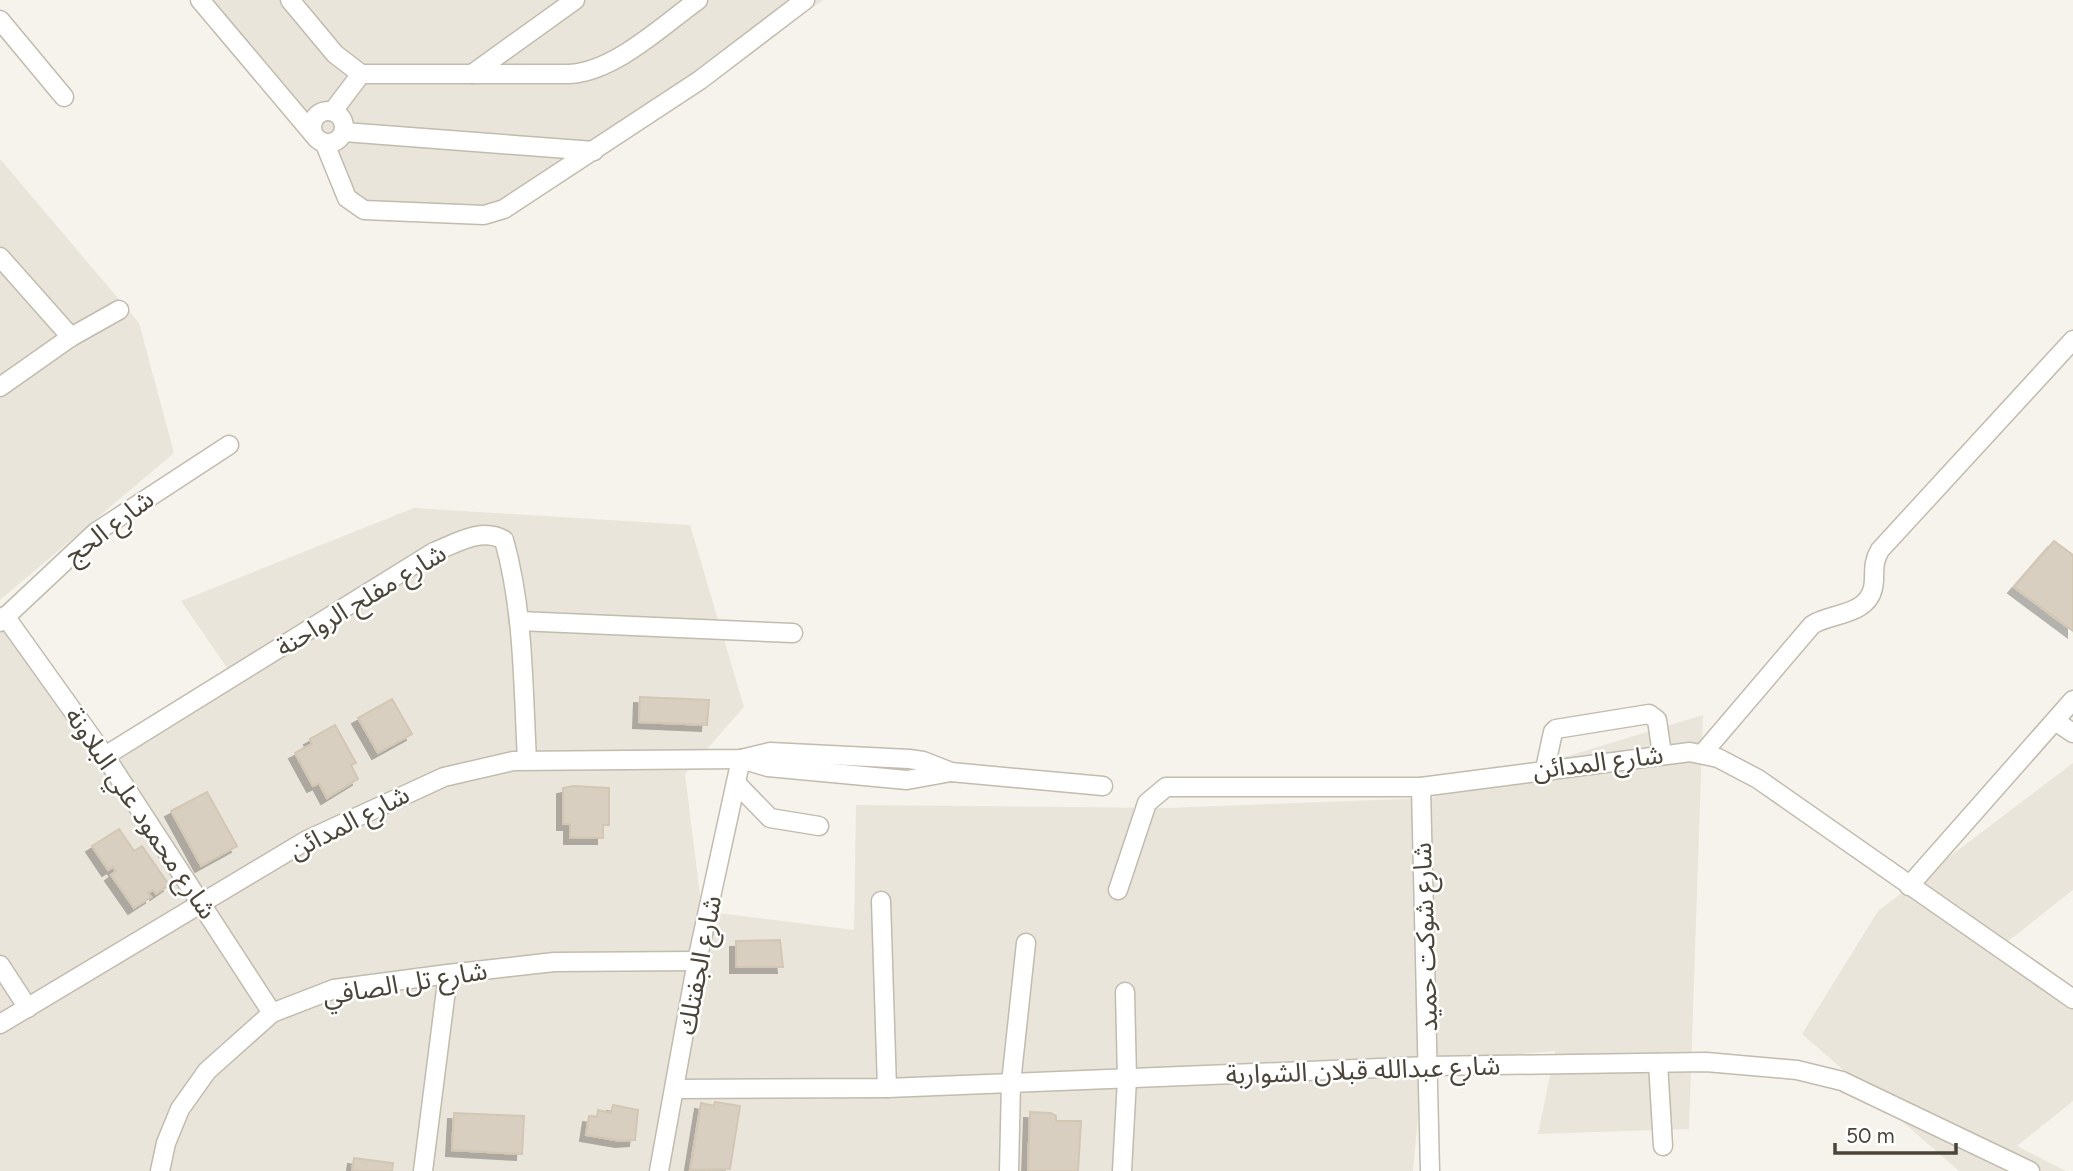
<svg xmlns="http://www.w3.org/2000/svg" width="2073" height="1171" font-family="Figtree,'Noto Sans Arabic',sans-serif">
  <defs>
    <filter id="shadow"><feDropShadow dx="-6" dy="6" stdDeviation="0" flood-color="#0004"/></filter>
  </defs>
  <rect width="100%" height="100%" fill="#f6f3ec"/>
  <g fill="#eae5da">
    <path d="M198 0H824L498 216 371 214 293 104Z"/>
    <path d="M0 159 139 323 174 453 0 600Z"/>
    <path d="M414 508 690 525 744 707 685 774 702 911 854 930 856 805 1165 808 1430 798 1703 715 1689 1129 1538 1134 1555 1051 1423 1063 1413 1171H0V624L111 747 239 685 181 601Z"/>
    <path d="M2073 763V890L1997 950 2073 992V1101L2017 1146 2066 1171H1959L1802 1034 1878 911Z"/>
  </g>
  <g fill="#d8cfc1" stroke="#d3c7b4" stroke-width="2" filter="url(#shadow)">
    <path d="M2054 541 2073 555V631L2014 587Z"/>
    <path d="M640 697 709 700 707 725 639 722Z"/>
    <path d="M392 699 412 734 378 753 358 718Z"/>
    <path d="M335 725 356 763 351 765 358 779 327 798 319 783 313 786 295 753 312 744 310 739Z"/>
    <path d="M573 786 609 788V825H603V838H570V824H563V788Z"/>
    <path d="M207 792 237 846 201 866 171 811Z"/>
    <path d="M119 829 134 851 142 846 169 885 156 894 153 890 148 893 151 897 134 908 111 875 116 871 113 867 108 870 92 846Z"/>
    <path d="M780 940 783 967H736V941Z"/>
    <path d="M715 1102 740 1106 730 1169 690 1170 701 1103 714 1106Z"/>
    <path d="M613 1105 638 1110 635 1140 621 1141 586 1135 589 1116 597 1117 598 1110 611 1113Z"/>
    <path d="M1030 1112 1051 1113 1056 1116V1121H1081L1078 1171H1028Z"/>
    <path d="M454 1113 524 1116 522 1154 452 1150Z"/>
    <path d="M354 1158 393 1163 392 1171H352Z"/>
  </g>
  <g fill="none" stroke-linecap="round" stroke-linejoin="round">
    <g stroke="#c2bbae" stroke-width="21">
      <g id="minor">
        <path d="M200 0 313 134"/>
        <path d="M290 0 335 54 361 74H569C614 72 662 26 698 0"/>
        <path d="M0 20 64 97"/>
        <path d="M472 74 575 0"/>
        <circle cx="328" cy="127" r="16"/>
        <path d="M333 111 361 74"/>
        <path d="M344 132 594 151"/>
        <path d="M325 144 347 198 364 210 484 215 504 209 700 80 805 0"/>
        <path d="M0 257 71 337"/>
        <path d="M0 387 71 337 119 310"/>
        <path d="M5 616 105 756 272 1013"/>
        <path d="M519 621 793 633"/>
        <path d="M0 622 96 532 229 445"/>
        <path d="M2055 721 2073 733"/>
        <path d="M1703 753 1812 625C1829 613 1867 616 1873 588 1876 574 1871 565 1880 550L2073 340"/>
        <path d="M105 756 434 552C457 543 481 527 504 540 524 611 523 687 527 760"/>
        <path d="M741 759 768 767 907 780 951 772"/>
        <path d="M1545 769 1553 732 1556 729 1649 714 1657 720 1662 754"/>
        <path d="M736 783 770 818 819 826"/>
        <path d="M1421 787 1430 1171"/>
        <path d="M1909 886 2073 700"/>
        <path d="M1118 890 1147 803 1166 787H1421L1690 752 1718 758 1758 779 2073 999"/>
        <path d="M881 901 887 1088"/>
        <path d="M0 965 28 1008"/>
        <path d="M0 1024 307 840 444 777 513 761 741 759 770 752 909 759 923 761 951 772 1103 786"/>
        <path d="M1658 1063 1663 1146"/>
        <path d="M675 1089 887 1088 1429 1066 1706 1062 1797 1070 1842 1081 2030 1171"/>
        <path d="M160 1171 166 1143 180 1109 207 1071 272 1013 334 989 448 974 554 962 697 961"/>
        <path d="M423 1171 448 974"/>
        <path d="M659 1171 697 961 741 759"/>
        <path d="M1009 1171 1011 1083 1026 943"/>
        <path d="M1122 1171 1127 1079 1125 992"/>
      </g>
    </g>
    <use href="#minor" stroke="#fff" stroke-width="18"/>
  </g>
  <g text-anchor="middle" dominant-baseline="central" stroke-width="5" stroke-linejoin="round" paint-order="stroke">
    <g font-size="26" fill="#4b4439" stroke="#fff">
      <text transform="translate(109 527) rotate(-37)">شارع الحج</text>
      <text transform="translate(361 600) rotate(-31)">شارع مفلح الرواحنة</text>
      <text transform="translate(1598 762) rotate(-7)">شارع المدائن</text>
      <text transform="translate(141 813) rotate(56)">شارع محمود علي البلاونة</text>
      <text transform="translate(349 822) rotate(-27)">شارع المدائن</text>
      <text transform="translate(1425 937) rotate(-92)">شارع شوكت حميد</text>
      <text transform="translate(699 965) rotate(-79)">شارع الجفتلك</text>
      <text transform="translate(405 983) rotate(-9)">شارع تل الصافي</text>
      <text transform="translate(1363 1070) rotate(-2)">شارع عبدالله قبلان الشواربة</text>
    </g>
  </g>
  <path d="M1835 1143v10h121v-10" fill="none" stroke="#4b4439" stroke-width="3.5"/>
  <text x="1846" y="1143" font-size="21" fill="#4b4439" stroke="#ffffff" stroke-width="5" paint-order="stroke">50 m</text>
</svg>
